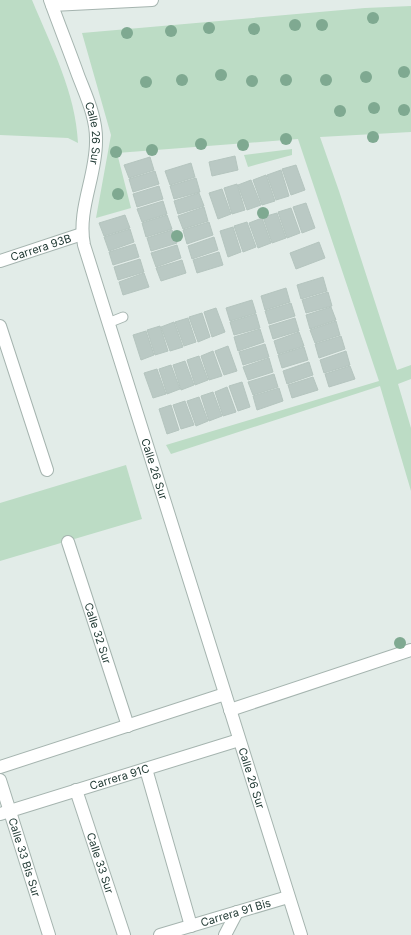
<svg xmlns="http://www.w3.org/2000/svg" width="411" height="935" font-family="Inter,sans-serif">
  <rect width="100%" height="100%" fill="#e2ece8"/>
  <g fill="#bcdcc5">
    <path d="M0 0H32C51 46 76 93 78 143L68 138 0 135Z"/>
    <path d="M411 6V132L320 137 339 191 397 370 411 365V379L398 384 411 428V491L380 386 171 454 166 445 379 381 298 139 117 153 131 208 96 218 111 135 82 33 365 8Z"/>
    <path d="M292 149V155L248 167 244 155Z"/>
    <path d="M126 465 142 519 0 561V503Z"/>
  </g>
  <g fill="#bac9c4" stroke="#b5c5bf">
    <path d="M235 156 238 170 212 176 209 162Z"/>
    <path d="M150 157 154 170 129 178 124 165Z"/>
    <path d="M191 163 195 177 170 185 165 171Z"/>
    <path d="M296 165 305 190 291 195 282 169Z"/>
    <path d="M281 170 289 196 276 200 267 175Z"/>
    <path d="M155 171 159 184 133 192 129 179Z"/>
    <path d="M266 175 275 201 262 205 253 180Z"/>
    <path d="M196 178 200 192 174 199 170 186Z"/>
    <path d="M251 180 261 205 247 210 238 185Z"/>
    <path d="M237 184 245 210 232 214 224 188Z"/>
    <path d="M159 186 163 199 137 207 133 194Z"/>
    <path d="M222 189 231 214 218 219 209 193Z"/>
    <path d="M199 193 204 206 178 214 174 201Z"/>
    <path d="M163 201 167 214 142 222 137 209Z"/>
    <path d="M306 203 315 228 302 233 293 207Z"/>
    <path d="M204 207 208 221 183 229 178 216Z"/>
    <path d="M291 208 300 233 287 238 278 212Z"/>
    <path d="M277 213 286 238 272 243 263 217Z"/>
    <path d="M125 215 130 228 104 236 99 223Z"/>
    <path d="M167 215 172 229 146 237 142 223Z"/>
    <path d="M262 218 271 243 258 248 249 223Z"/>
    <path d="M209 222 213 235 187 244 183 230Z"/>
    <path d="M247 222 256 247 243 252 234 226Z"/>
    <path d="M233 227 241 252 228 257 220 231Z"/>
    <path d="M130 229 134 242 109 251 104 237Z"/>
    <path d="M172 230 177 243 151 251 147 238Z"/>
    <path d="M214 237 218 250 192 259 188 246Z"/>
    <path d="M319 242 325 258 296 269 290 253Z"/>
    <path d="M135 244 139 257 113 265 109 252Z"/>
    <path d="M177 245 181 258 156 267 151 253Z"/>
    <path d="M219 252 223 265 197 273 193 260Z"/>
    <path d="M140 259 144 272 118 280 114 267Z"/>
    <path d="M182 260 186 273 161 281 156 268Z"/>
    <path d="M144 273 149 287 123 295 119 282Z"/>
    <path d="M323 277 327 291 301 299 297 285Z"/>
    <path d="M286 288 290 302 265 310 261 296Z"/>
    <path d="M328 292 332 306 306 313 302 300Z"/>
    <path d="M252 300 256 313 230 321 226 308Z"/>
    <path d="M291 303 295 316 269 324 265 311Z"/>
    <path d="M331 307 336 320 310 329 306 315Z"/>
    <path d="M216 308 225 332 212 337 204 312Z"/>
    <path d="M202 313 210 337 198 342 189 317Z"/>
    <path d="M256 314 260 328 234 335 230 322Z"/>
    <path d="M188 318 196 342 184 346 175 322Z"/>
    <path d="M295 318 299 331 273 339 269 326Z"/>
    <path d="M336 321 340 335 315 343 310 330Z"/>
    <path d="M174 322 183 347 170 351 161 327Z"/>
    <path d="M160 326 168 351 155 355 147 330Z"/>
    <path d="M260 329 264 342 238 351 234 337Z"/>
    <path d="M146 331 154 355 141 360 133 335Z"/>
    <path d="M299 332 304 346 278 354 274 341Z"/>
    <path d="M341 336 345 349 319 358 315 344Z"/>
    <path d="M265 344 269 357 243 365 239 352Z"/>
    <path d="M228 346 237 371 224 375 215 351Z"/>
    <path d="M304 347 308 360 282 368 278 355Z"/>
    <path d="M213 351 222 376 209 380 201 356Z"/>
    <path d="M346 351 350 365 324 373 320 360Z"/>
    <path d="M199 356 208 380 195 385 187 360Z"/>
    <path d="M269 358 273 372 248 380 243 367Z"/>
    <path d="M185 361 194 385 181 390 173 365Z"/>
    <path d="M309 362 313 375 287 384 283 371Z"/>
    <path d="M171 365 180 389 167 394 159 369Z"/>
    <path d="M350 366 355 379 329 387 325 374Z"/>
    <path d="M157 369 166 394 153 398 144 373Z"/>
    <path d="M274 374 278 387 253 395 248 382Z"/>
    <path d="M313 377 318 390 292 398 288 385Z"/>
    <path d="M242 382 250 407 238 411 229 386Z"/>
    <path d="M227 387 236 412 223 416 215 392Z"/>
    <path d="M279 388 283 401 257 410 253 396Z"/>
    <path d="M213 392 222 416 209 421 201 396Z"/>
    <path d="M199 397 208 421 196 426 187 401Z"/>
    <path d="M185 401 194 425 181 429 173 405Z"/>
    <path d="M171 405 179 430 167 434 159 409Z"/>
  </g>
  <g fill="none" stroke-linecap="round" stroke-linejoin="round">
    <g stroke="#a5b4af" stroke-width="11">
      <path id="service" d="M108 323 123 317"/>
    </g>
    <g stroke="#a5b4af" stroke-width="14">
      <g id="minor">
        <path d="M52 5 152 0"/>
        <path d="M0 326 47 470"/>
        <path id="s1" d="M68 542 128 726"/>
        <path d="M230 710 411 650"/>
        <path d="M0 767 225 694"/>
        <path d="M146 769 191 926"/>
        <path id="s2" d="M0 780 49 935"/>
        <path id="s3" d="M76 790 124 935"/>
        <path id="s4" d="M0 814 239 740"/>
        <path id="s5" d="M160 935 288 897"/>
        <path d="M225 935 237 912"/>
      </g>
    </g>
    <g stroke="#a5b4af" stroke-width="14">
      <g id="tertiary">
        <path id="s6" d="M50 0C59 25 69 50 78 75 86 96 97 118 96 142 96 177 77 210 84 245L301 935"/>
        <path id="s7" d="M0 261 82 234"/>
      </g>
    </g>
    <use href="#service" stroke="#fff" stroke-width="9"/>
    <use href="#minor" stroke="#fff" stroke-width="12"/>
    <use href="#tertiary" stroke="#fff" stroke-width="12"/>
  </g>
  <g fill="#7fa991">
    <circle cx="373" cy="18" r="6"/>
    <circle cx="295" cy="25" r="6"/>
    <circle cx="322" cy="25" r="6"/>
    <circle cx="209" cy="28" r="6"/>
    <circle cx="254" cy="29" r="6"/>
    <circle cx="171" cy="31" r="6"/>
    <circle cx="127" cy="33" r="6"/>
    <circle cx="404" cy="72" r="6"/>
    <circle cx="221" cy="75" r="6"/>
    <circle cx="366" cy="77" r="6"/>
    <circle cx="182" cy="80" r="6"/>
    <circle cx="286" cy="80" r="6"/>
    <circle cx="326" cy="80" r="6"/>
    <circle cx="252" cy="81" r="6"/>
    <circle cx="146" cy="82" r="6"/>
    <circle cx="374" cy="108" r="6"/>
    <circle cx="404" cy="110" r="6"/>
    <circle cx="340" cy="111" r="6"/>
    <circle cx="373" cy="137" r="6"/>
    <circle cx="286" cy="139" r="6"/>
    <circle cx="201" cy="144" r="6"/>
    <circle cx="243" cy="145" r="6"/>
    <circle cx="152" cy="150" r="6"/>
    <circle cx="116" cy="152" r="6"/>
    <circle cx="118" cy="194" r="6"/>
    <circle cx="263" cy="213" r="6"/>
    <circle cx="177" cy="236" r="6"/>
    <circle cx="400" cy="643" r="6"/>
  </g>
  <g text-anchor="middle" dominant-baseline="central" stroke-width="4" stroke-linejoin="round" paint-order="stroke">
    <g font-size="11" fill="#233c36" stroke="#f3f8f6">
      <text stroke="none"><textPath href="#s6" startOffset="141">Calle 26 Sur</textPath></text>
      <text stroke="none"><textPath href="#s7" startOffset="43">Carrera 93B</textPath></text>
      <text stroke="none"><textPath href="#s6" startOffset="489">Calle 26 Sur</textPath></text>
      <text stroke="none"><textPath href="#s1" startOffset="96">Calle 32 Sur</textPath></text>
      <text stroke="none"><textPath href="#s4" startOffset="125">Carrera 91C</textPath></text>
      <text stroke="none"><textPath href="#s6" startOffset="813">Calle 26 Sur</textPath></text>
      <text stroke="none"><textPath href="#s2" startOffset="81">Calle 33 Bis Sur</textPath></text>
      <text stroke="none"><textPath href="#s3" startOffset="77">Calle 33 Sur</textPath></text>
      <text stroke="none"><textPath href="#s5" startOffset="79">Carrera 91 Bis</textPath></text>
    </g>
  </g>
</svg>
